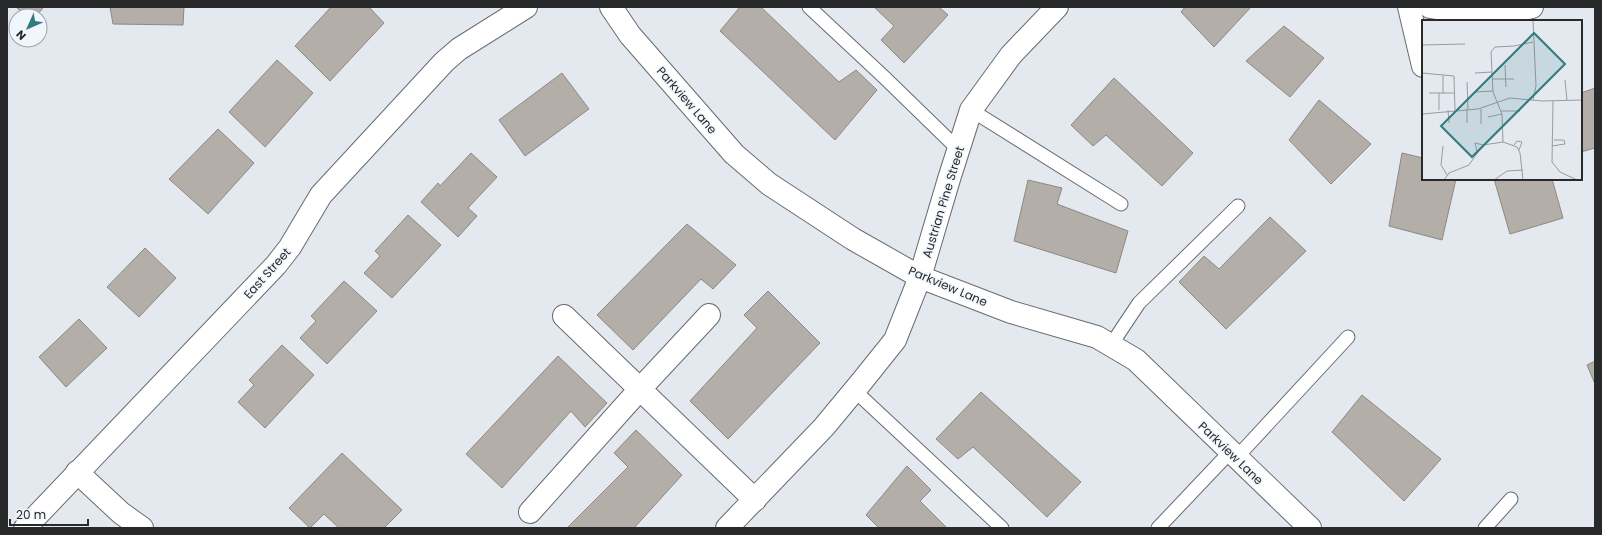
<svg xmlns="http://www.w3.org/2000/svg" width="1602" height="535" font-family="Poppins,sans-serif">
  <rect width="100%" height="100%" fill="#e4e9ef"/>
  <g fill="#b3afa8" stroke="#8d8882">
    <path d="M16 7H44L36 16H25Z"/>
    <path d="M110 7H184L183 25 113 24Z"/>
    <path d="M331 7H369L384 23 330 81 295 46Z"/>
    <path d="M740 7H761L839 82 856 70 877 90 835 140 720 31Z"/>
    <path d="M874 7H939L948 15 904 63 881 40 894 26Z"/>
    <path d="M1185 7H1251L1214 47 1181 12Z"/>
    <path d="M1284 26 1324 58 1290 97 1246 61Z"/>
    <path d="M277 60 313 93 265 147 229 112Z"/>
    <path d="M562 73 589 109 525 156 499 120Z"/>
    <path d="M1114 78 1193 153 1162 186 1106 135 1093 146 1071 125Z"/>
    <path d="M1595 88V148L1581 152V93Z"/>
    <path d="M1319 100 1371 144 1331 184 1289 140Z"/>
    <path d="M218 129 254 163 208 214 169 179Z"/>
    <path d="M471 153 497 177 468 208 477 216 458 237 421 202 438 183 440 186Z"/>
    <path d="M1402 153 1423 158V179H1456L1442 240 1389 226Z"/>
    <path d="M1494 179H1552L1563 218 1510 234Z"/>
    <path d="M1028 180 1062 188 1057 204 1128 231 1116 273 1014 241Z"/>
    <path d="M408 215 441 245 392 298 364 273 380 256 375 251Z"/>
    <path d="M1270 217 1306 251 1226 329 1179 282 1204 256 1219 269Z"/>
    <path d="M687 224 736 265 713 289 701 279 633 350 597 315Z"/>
    <path d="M145 248 176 278 139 317 107 287Z"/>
    <path d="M344 281 377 311 327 364 300 338 316 321 311 316Z"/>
    <path d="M768 291 820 343 728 439 690 401 757 328 744 315Z"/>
    <path d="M79 319 107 348 66 387 39 357Z"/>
    <path d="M282 345 314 375 265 428 238 402 254 385 249 380Z"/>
    <path d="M558 356 607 403 585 427 571 411 502 488 466 454Z"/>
    <path d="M1595 361V384L1587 365Z"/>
    <path d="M981 392 1081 482 1047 517 973 447 958 459 936 439Z"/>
    <path d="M1362 395 1441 459 1404 501 1332 432Z"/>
    <path d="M636 430 682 475 634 528H567L628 467 614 453Z"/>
    <path d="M342 453 402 510 384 528H339L324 514 310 528 289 508Z"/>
    <path d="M907 466 931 490 920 501 947 528H879L866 515Z"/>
  </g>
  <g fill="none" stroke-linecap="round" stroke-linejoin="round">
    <g stroke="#686c72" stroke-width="15">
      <g id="lane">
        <path d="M809 7 885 78 958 149"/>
        <path d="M971 110 1121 204"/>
        <path d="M1111 345 1139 303 1238 206"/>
        <path d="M855 391 1002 528"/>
        <path d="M1237 457 1348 337"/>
        <path d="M1158 528 1230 452"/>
        <path d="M1485 528 1511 499"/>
      </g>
    </g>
    <g stroke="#686c72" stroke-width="24">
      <g id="street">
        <path d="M611 7 630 35 734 154 769 184 853 239 920 277 1011 312 1097 337 1136 360 1310 528"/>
        <path d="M1409 7 1423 66"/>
        <path d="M1430 7C1464 13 1498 15 1532 7"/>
        <path d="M564 316 755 500"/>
        <path d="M77 472 121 513 142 528"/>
        <path d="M530 512 640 389 709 315"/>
        <path d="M25 528 276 265 290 247 321 195 444 62 459 49 526 7"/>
        <path d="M727 528 824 427 863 380 895 340 920 277 949 179 971 110 1011 55 1057 7"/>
      </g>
    </g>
    <use href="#lane" stroke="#fff" stroke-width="13"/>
    <use href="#street" stroke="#fff" stroke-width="22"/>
  </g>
  <g text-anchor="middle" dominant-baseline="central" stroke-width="3" stroke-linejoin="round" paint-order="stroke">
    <g font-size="12" fill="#27292b" stroke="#f1f6fd">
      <text transform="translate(687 100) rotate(49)">Parkview Lane</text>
      <text transform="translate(943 202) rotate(-73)">Austrian Pine Street</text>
      <text transform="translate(267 273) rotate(-48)">East Street</text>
      <text transform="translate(948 286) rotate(23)">Parkview Lane</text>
      <text transform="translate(1231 453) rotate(44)">Parkview Lane</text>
    </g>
  </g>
  <g transform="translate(1422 20)">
    <rect width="160" height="160" fill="#e4e9ef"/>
    <path fill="none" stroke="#989ca1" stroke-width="1" d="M111 0 114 66 111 80M0 25 43 24M83 45 84 67M0 53 32 56 33 90M53 53 70 52M21 55V73H33M70 59H92M143 60 145 80M45 62 46 89M53 72 71 71M7 73H21M17 73V90M131 81 130 142 138 152 155 160M45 89V103M59 89V104M26 90 27 103M79 91H98M0 94 56 89 88 78 120 81 160 80M66 97 80 94M81 122 80 94 71 72 69 32 73 27 92 26 111 22M92 125 95 121 100 122 97 130M21 126 19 145 25 155M130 126 143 124 142 120H132M55 131 53 123 61 125M22 160 27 153 47 145 61 125 81 122 95 127 98 133 101 160M72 160 85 151 101 150"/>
    <path fill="#317a7e" fill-opacity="0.15" stroke="#317a7e" stroke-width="2" d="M112 13 143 44 50 137 19 106Z"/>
    <rect width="160" height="160" fill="none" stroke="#27292b" stroke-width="2"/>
  </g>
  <rect width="1602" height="535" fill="none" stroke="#27292b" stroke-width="16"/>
  <g transform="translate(28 28) rotate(225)"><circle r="19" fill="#f1f6fd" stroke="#a0a4a9"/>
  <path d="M0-3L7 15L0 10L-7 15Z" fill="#317a7e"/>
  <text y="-6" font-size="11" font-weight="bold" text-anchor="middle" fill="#27292b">N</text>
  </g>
  <path d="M10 519v6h78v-6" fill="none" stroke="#27292b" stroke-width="2"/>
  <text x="16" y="519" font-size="12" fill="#27292b" stroke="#f1f6fd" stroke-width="3" paint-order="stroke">20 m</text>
</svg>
